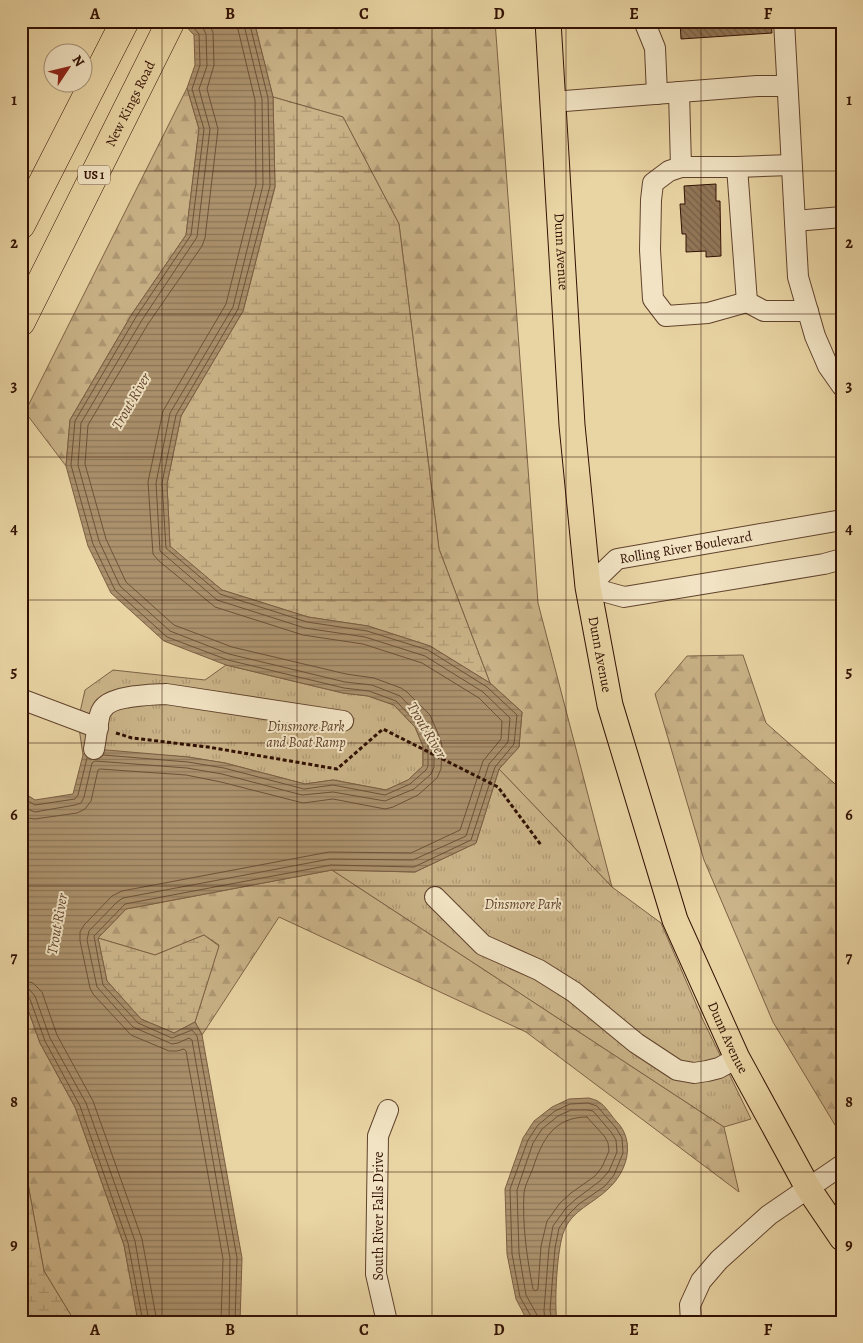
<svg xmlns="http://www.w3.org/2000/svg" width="863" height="1343" font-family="Alegreya,serif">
  <defs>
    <pattern id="forest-firs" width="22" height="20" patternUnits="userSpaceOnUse" patternTransform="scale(1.25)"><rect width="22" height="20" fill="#cab388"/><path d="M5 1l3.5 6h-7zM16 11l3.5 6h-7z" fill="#ae9974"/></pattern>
    <pattern id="wetland-marsh" width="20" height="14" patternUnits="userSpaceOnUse" patternTransform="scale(1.25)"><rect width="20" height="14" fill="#cab388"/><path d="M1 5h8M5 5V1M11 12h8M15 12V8" fill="none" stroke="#ae9974"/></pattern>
    <pattern id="park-tufts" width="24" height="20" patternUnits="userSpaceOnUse" patternTransform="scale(1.25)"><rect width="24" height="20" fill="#cab388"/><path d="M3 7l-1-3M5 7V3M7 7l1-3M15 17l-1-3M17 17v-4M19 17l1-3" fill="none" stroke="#ae9974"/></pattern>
    <pattern id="water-rules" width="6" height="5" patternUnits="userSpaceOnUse" patternTransform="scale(1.25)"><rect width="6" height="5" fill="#ab926d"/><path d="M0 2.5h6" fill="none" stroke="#8c7657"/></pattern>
    <pattern id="building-back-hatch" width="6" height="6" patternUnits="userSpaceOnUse" patternTransform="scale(1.25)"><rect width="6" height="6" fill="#917657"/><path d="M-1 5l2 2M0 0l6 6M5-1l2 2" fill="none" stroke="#775f46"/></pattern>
  </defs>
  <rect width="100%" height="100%" fill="#e9d4a3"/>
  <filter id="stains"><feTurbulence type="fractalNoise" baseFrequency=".004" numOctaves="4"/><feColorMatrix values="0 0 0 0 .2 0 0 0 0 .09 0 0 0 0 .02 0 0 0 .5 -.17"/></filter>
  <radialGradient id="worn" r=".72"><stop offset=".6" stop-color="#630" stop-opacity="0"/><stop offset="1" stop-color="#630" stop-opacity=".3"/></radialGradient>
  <g fill="url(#forest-firs)" stroke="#7e6246">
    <path d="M254 21H495L538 603 612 887 499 769 519 747 522 712 490 683 439 549 399 224 343 117 273 97Z"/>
    <path d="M187 88 199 129 186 235 132 314 70 420 66 466 25 412Z"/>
    <path d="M743 655 766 723 842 790V1121L835 1125 773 1022 704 860 655 694 687 656Z"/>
    <path d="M332 870 724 1127 739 1192 526 1032 279 917 202 1035 195 1022 219 945 204 935 155 955 98 938 126 909Z"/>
    <path d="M21 996 25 1001 40 1043 75 1107 124 1245 138 1319 123 1322H75L44 1271 23 1157H21Z"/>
  </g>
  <g fill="url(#wetland-marsh)" stroke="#7e6246">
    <path d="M273 97 343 117 399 224 439 549 490 683 430 646 368 626 308 617 222 590 170 547 167 484 181 416 243 311 275 187Z"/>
    <path d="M204 935 219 946 195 1022 174 1033 141 1019 107 981 98 938 155 955Z"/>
    <path d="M21 1157H23L44 1271 75 1322H21Z"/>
  </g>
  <g fill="url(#park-tufts)" stroke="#7e6246">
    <path d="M226 665 343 693 368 696 394 705 415 727 423 746V766L408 780 386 790 333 780 305 784 225 763 188 757 87 750 83 755 78 721 85 690 113 670 205 680Z"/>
    <path d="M499 769 612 887 661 923 703 1020 751 1119 724 1127 332 870 415 872 476 843Z"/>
  </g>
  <g fill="url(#water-rules)" stroke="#7b5e43">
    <path d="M181 21H254L273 97 275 186 243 311 181 416 167 484 170 546 222 590 308 617 368 626 430 646 490 683 522 712 519 747 499 769 476 843 415 872 332 870 126 909 98 938 107 981 141 1019 174 1033 195 1022 202 1035 242 1258 240 1322H138L124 1245 75 1107 40 1043 25 1001 21 996V791L35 800 73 794 83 755 87 750 95 749 188 757 225 763 305 784 333 780 386 790 408 780 423 766V746L415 727 394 705 368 696 343 693 226 665 164 641 111 593 88 546 66 466 70 420 132 314 186 235 199 129 187 88 195 65 194 35Z"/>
    <path d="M589 1098C592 1099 597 1100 599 1102 605 1105 612 1117 617 1122 636 1142 627 1172 608 1189 594 1203 571 1211 564 1231 557 1248 554 1303 557 1322H528L516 1299 507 1254 505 1189 523 1138 534 1121 552 1107 569 1099Z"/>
  </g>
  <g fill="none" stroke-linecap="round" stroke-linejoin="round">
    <g stroke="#6e5238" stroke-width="1">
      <path d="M103 755 188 762 224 768 304 789 333 785 385 795 410 784 426 770 428 766V745L419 725 396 701 369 691 344 688 228 660 167 637 115 590 93 544 71 465 75 421 136 317 191 235 204 129 192 89 200 65 199 34 188 21"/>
      <path d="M21 797 35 805 75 799 78 795 87 758"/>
      <path d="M21 805 30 810 35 812 75 805 81 803 84 797 92 763 95 761 187 768 222 774 302 795 333 792 385 801 414 789 431 774 434 767V744L425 722 400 696 372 685 345 682 229 654 170 631 120 586 99 541 78 465 81 423 142 320 197 237 210 129 199 89 207 66 206 34 203 28 197 21"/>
      <path d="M21 814 28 818 35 819 77 813 85 809 91 801 98 770 100 769 186 775 221 782 303 803 333 799 385 809 393 807 418 795 437 778 441 769 442 746 440 738 430 715 407 692 401 688 374 678 346 674 232 647 174 625 126 582 106 539 85 464 88 425 148 324 202 246 205 238 218 129 207 89 214 65 213 32 207 21"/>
      <path d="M21 980 33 983 42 992 57 1035 93 1101 142 1239 157 1322"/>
      <path d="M21 988 29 989 35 996 50 1038 86 1103 135 1241 149 1322"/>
      <path d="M21 994 26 995 30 999 45 1041 80 1106 128 1243 143 1322"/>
      <path d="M587 1117 605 1137 608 1143 609 1151 602 1167 595 1176 571 1193 560 1203 547 1221 541 1246 538 1289 535 1291 533 1289C527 1259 522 1223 524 1193 525 1185 530 1176 533 1168 542 1140 554 1117 587 1117Z"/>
      <path d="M221 1322 223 1259 186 1051 184 1049 177 1051H169L131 1035 93 994 90 988 80 941V932L84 925 112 896 122 891 329 852 411 853 460 830 483 761 501 739 502 721 479 698 422 663 363 644 303 635 215 607 159 561 153 554 148 482 163 411 226 304 256 184 255 100 236 21"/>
      <path d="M229 1322 230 1258 192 1040 189 1038 178 1043 172 1044 133 1027 97 987 87 940 89 931 117 902 123 898 330 859 413 860 466 836 489 764 508 742 510 718 483 692 425 656 365 637 305 628 217 600 160 551 156 483 170 413 233 307 263 185 262 99 243 21"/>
      <path d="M235 1322 237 1258 197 1036 192 1030 172 1038 138 1023 103 985 94 936 125 904 331 865 414 867 471 840 495 767 514 744 517 715 487 687 428 650 367 631 307 622 220 594 166 548 162 483 176 415 238 309 270 186 268 98 249 21"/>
      <path d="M532 1322V1318L520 1297 512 1254 510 1189 528 1140 538 1125 555 1111 570 1104 588 1103 597 1106 616 1128 622 1138 623 1153 614 1175 605 1186 579 1204 569 1214 559 1228 555 1248 550 1310 552 1322"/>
      <path d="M538 1322 537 1315 526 1295 519 1253 517 1190 533 1143 542 1129 558 1116 571 1110H587L593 1111 611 1132 616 1140 617 1152 609 1171 600 1181 576 1199 566 1208 553 1226 549 1248 544 1310 545 1322"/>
    </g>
  </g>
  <g fill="url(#building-back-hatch)" stroke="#321104">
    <path d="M680 21H771L772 33 681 39Z"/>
    <path d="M716 184V201H720L721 256 706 257V251L686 252V234H682L680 204H685L684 186Z"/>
  </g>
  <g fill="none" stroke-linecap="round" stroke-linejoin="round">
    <g stroke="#60422c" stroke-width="22">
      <g id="minor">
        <path d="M644 21 655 48 657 94"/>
        <path d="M784 21 798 277 815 336 828 366 842 386"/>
        <path d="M679 92 681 167H737L791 165"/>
        <path d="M552 102 757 86H787"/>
        <path d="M681 167 669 171 653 183 651 200 650 250 653 299 666 316 708 313 747 302 764 311H808"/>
        <path d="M737 167 747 302"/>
        <path d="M795 221 842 217"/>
        <path id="s1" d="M588 587 617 559 842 520"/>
        <path d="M588 587 624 597 824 564 842 559"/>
        <path d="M21 699 98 728"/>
        <path d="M94 749C96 741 98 715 102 710 110 695 151 695 166 694L343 721"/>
        <path d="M435 897 483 945 539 970 574 992 636 1043 677 1070 694 1073 707 1071 719 1068 737 1058"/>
        <path d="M387 1322 376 1274 378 1136 388 1110"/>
        <path d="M691 1322 690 1305 701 1281 719 1260 769 1215 842 1165"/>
      </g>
    </g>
    <g stroke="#321104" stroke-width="27">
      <g id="major">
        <path id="s2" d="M548 21 572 425 588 587 610 705 675 920 737 1058 808 1188 842 1238"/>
      </g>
    </g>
    <g stroke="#321104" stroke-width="29">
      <g id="highway">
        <path d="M21 225 125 21"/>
        <path id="s3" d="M21 322 171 21"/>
      </g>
    </g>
    <path stroke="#321104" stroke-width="3" stroke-dasharray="4 2.5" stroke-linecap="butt" d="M116 733 132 738 208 747 337 769 383 729 498 787 541 845"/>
    <use href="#minor" stroke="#f1e3c3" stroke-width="20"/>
    <use href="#major" stroke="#e9d4a3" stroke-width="25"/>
    <use href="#highway" stroke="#e9d4a3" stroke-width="28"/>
  </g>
  <path fill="none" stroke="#321104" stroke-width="1" stroke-opacity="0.55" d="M162 21V1322M297 21V1322M432 21V1322M566 21V1322M701 21V1322M21 171H842M21 314H842M21 457H842M21 600H842M21 743H842M21 886H842M21 1029H842M21 1172H842"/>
  <g text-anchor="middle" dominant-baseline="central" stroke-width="4" stroke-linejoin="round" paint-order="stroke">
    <rect fill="#f1e3c3" stroke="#6b503d" stroke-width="1" x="78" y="165.5" width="32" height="19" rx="4"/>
    <g font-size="12" font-weight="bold" fill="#321104">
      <text x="94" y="175">US 1</text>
    </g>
    <g font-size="14" fill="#321104" stroke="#f1e3c3">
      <text stroke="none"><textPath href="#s3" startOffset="244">New Kings Road</textPath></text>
      <text stroke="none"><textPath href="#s2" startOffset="231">Dunn Avenue</textPath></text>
      <text stroke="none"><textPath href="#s1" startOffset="110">Rolling River Boulevard</textPath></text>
      <text stroke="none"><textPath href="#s2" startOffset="636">Dunn Avenue</textPath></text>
      <text stroke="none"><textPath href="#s2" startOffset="1041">Dunn Avenue</textPath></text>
      <text transform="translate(378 1216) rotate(-90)">South River Falls Drive</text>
    </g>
    <g font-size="14" font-style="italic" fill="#60422c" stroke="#f1e3c3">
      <text x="306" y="726">Dinsmore Park<tspan x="306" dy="16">and Boat Ramp</tspan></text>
      <text x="523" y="904">Dinsmore Park</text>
    </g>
    <g font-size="15" font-style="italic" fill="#62452e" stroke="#f1e3c3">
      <text transform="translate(131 401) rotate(-60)">Trout River</text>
      <text transform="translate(427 730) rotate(59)">Trout River</text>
      <text transform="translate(57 924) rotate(-80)">Trout River</text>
    </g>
  </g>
  <rect width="863" height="1343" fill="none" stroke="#e9d4a3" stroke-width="55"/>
  <g transform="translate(68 68) rotate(55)"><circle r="24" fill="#f1e3c3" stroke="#a58f77"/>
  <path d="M0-4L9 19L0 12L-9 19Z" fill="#8f2418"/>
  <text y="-8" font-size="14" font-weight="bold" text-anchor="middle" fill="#321104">N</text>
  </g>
  <rect x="28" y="28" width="808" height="1288" fill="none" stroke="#321104" stroke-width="2"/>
  <g font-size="16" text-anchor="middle" font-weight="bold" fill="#321104">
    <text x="95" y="19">A</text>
    <text x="230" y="19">B</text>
    <text x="364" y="19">C</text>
    <text x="499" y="19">D</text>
    <text x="634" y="19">E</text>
    <text x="768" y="19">F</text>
    <text x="14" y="105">1</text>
    <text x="849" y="105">1</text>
    <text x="14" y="248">2</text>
    <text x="849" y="248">2</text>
    <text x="14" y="391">3</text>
    <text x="849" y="391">3</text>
    <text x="14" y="534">4</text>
    <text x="849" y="534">4</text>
    <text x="14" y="677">5</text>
    <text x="849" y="677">5</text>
    <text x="14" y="820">6</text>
    <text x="849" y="820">6</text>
    <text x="14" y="963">7</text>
    <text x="849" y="963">7</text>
    <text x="14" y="1107">8</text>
    <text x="849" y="1107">8</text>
    <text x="14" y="1250">9</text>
    <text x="849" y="1250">9</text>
    <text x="95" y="1335">A</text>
    <text x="230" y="1335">B</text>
    <text x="364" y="1335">C</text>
    <text x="499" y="1335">D</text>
    <text x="634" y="1335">E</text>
    <text x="768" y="1335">F</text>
  </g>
  <rect width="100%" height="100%" filter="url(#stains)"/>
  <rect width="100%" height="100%" fill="url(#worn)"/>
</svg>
